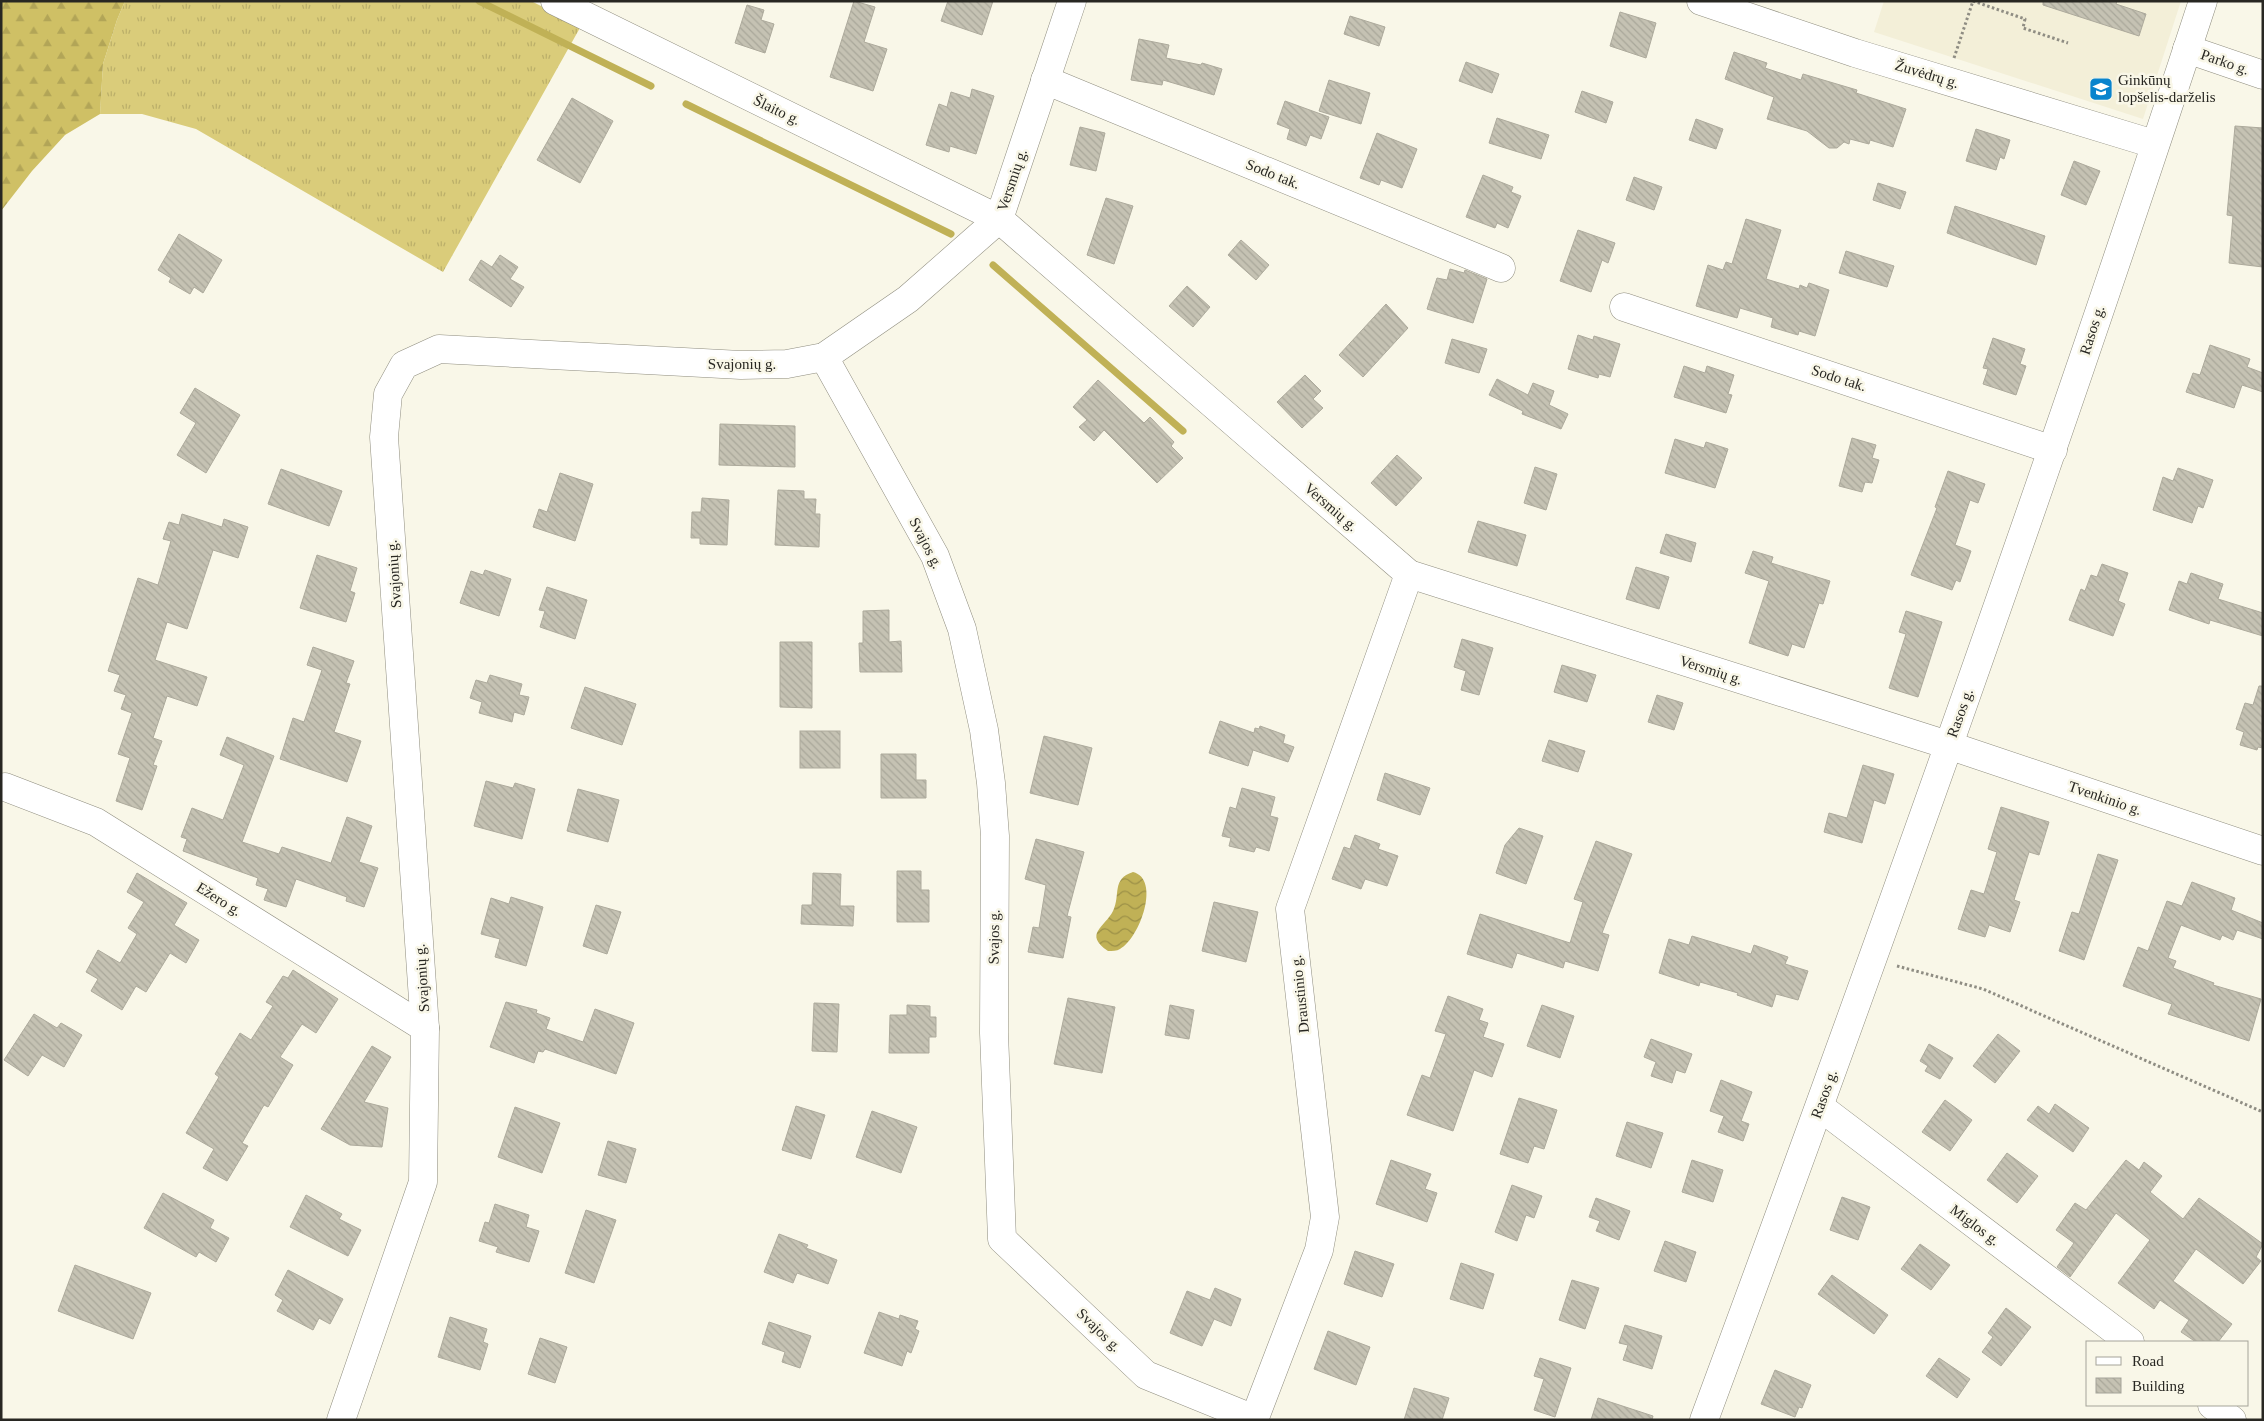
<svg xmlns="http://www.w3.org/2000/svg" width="2264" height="1421" font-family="'Times New Roman',serif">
  <defs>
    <pattern id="grass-tufts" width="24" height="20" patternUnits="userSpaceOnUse" patternTransform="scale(1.25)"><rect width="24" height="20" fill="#dacc7a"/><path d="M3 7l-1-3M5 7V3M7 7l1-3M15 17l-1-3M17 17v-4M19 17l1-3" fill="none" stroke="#bbaf69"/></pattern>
    <pattern id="forest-firs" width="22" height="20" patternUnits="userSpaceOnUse" patternTransform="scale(1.25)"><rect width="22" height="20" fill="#cfc065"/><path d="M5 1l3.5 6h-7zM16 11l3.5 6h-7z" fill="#b2a557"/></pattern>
    <pattern id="water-waves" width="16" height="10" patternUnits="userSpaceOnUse" patternTransform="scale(1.25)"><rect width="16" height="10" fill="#c0b156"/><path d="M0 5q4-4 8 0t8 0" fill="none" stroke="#9c9047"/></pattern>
    <pattern id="building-back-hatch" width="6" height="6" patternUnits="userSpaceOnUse" patternTransform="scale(1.25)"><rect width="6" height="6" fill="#c5c2b3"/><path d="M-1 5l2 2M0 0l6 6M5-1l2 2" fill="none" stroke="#a9a79a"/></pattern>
  </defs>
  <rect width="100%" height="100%" fill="#f9f7e8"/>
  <path fill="#f3efd8" d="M1884 1H2181L2143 119 1874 32Z"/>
  <path fill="url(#grass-tufts)" d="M125 1H531L581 26 443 272 196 129 142 114H100L103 64 117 20Z"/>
  <path fill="url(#forest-firs)" d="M1 1H125L117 20 103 64 100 114 65 135 32 171 1 211Z"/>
  <path fill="url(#water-waves)" d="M1133 872C1161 879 1140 938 1120 949 1117 951 1112 951 1108 951 1083 934 1105 927 1113 911 1121 895 1111 879 1133 872Z"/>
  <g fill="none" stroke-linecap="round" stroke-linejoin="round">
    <g stroke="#c0b156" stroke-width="7">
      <path d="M479 1 651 86"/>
      <path d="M686 104 951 234"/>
      <path d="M993 265 1183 431"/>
    </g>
  </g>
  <g fill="url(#building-back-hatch)" stroke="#adaa9c">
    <path d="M854 1 875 7 864 42 887 49 873 91 830 77Z"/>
    <path d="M948 1H993L982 35 941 21Z"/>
    <path d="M2043 1H2117L2116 4 2146 14 2139 36 2043 5Z"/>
    <path d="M747 5 764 10 761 20 774 24 765 53 735 43Z"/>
    <path d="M1620 12 1656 23 1646 58 1610 46Z"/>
    <path d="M1350 16 1385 27 1379 46 1344 34Z"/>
    <path d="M1139 39 1169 45 1166 58 1201 65 1202 63 1222 69 1214 95 1163 80 1162 85 1131 80Z"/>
    <path d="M1734 52 1767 63 1765 68 1801 80 1803 74 1857 90 1856 93 1906 109 1893 147 1870 140 1869 144 1850 139 1849 144 1844 142 1837 148H1829L1807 131 1767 119 1774 97 1725 79Z"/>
    <path d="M1466 62 1499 74 1492 93 1459 81Z"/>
    <path d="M1329 80 1370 93 1361 124 1319 111Z"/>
    <path d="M972 89 994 96 976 154 950 146 949 152 926 145 939 104 947 107 951 92 970 98Z"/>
    <path d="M1582 91 1613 102 1606 123 1575 112Z"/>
    <path d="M572 98 613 121 580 183 537 160Z"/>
    <path d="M1285 101 1329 117 1321 139 1310 135 1306 146 1287 139 1290 129 1277 124Z"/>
    <path d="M1497 118 1549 135 1541 159 1489 143Z"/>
    <path d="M1696 119 1723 129 1716 149 1689 140Z"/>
    <path d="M2235 126 2263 128V267L2229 263 2233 216 2227 215Z"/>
    <path d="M1080 127 1105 133 1096 171 1070 165Z"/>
    <path d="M1976 129 2010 140 2004 159 2000 157 1996 170 1966 161Z"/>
    <path d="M1377 133 1417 149 1402 188 1381 180 1379 185 1360 178Z"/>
    <path d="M2074 161 2100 171 2086 205 2061 195Z"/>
    <path d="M1483 175 1513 187 1511 192 1521 196 1508 228 1497 223 1495 228 1466 217Z"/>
    <path d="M1634 177 1662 187 1654 210 1626 200Z"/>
    <path d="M1878 183 1906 192 1900 209 1873 200Z"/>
    <path d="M1106 198 1133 206 1114 264 1087 255Z"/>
    <path d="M1955 206 2045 236 2036 265 1947 233Z"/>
    <path d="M1746 219 1781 230 1766 279 1799 289 1800 285 1807 288 1809 283 1829 290 1815 336 1799 331 1798 335 1771 327 1773 318 1740 308 1737 318 1696 306 1708 265 1723 270 1726 262 1732 264Z"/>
    <path d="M1578 230 1615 243 1608 263 1602 260 1591 292 1560 281Z"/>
    <path d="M179 234 222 260 203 293 194 287 190 294 169 282 171 278 158 270Z"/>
    <path d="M1241 240 1269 265 1256 280 1228 255Z"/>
    <path d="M1846 251 1894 266 1887 287 1839 273Z"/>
    <path d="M500 255 518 267 510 279 524 287 511 307 469 280 481 260 492 267Z"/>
    <path d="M1450 269 1464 273 1465 270 1487 279 1473 323 1427 309 1437 278 1447 280Z"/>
    <path d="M1187 286 1210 307 1193 327 1169 306Z"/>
    <path d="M1386 304 1408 328 1363 377 1339 355Z"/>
    <path d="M1578 335 1593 340 1594 336 1620 344 1610 377 1599 374 1598 378 1568 369Z"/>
    <path d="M1993 338 2025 349 2020 364 2026 366 2016 395 1983 384 1988 369 1983 368Z"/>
    <path d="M1452 339 1487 349 1479 373 1445 363Z"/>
    <path d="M2210 345 2250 359 2247 367 2263 373V392L2242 385 2234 408 2186 392 2193 373 2200 375Z"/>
    <path d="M1684 366 1705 373 1707 366 1734 375 1728 394 1732 395 1726 413 1674 397Z"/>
    <path d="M1305 375 1321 391 1313 399 1323 408 1302 428 1277 402Z"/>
    <path d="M1497 379 1528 395 1533 383 1554 391 1549 405 1568 414 1561 429 1522 414 1523 411 1489 395Z"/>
    <path d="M1098 380 1144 423 1150 417 1174 442 1171 446 1183 458 1157 483 1104 430 1094 441 1079 427 1087 420 1073 407Z"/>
    <path d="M195 388 240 415 206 473 177 455 196 423 180 413Z"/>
    <path d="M720 424 795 426V467L719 465Z"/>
    <path d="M1852 438 1876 445 1872 458 1879 460 1872 483 1865 482 1862 492 1839 486Z"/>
    <path d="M1675 439 1704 448 1706 442 1728 449 1715 488 1665 473Z"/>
    <path d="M1397 455 1422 478 1396 506 1371 483Z"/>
    <path d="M1535 467 1557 474 1546 510 1524 503Z"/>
    <path d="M2178 468 2213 480 2203 508 2198 506 2192 523 2153 510 2163 477 2173 481Z"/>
    <path d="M281 469 342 491 329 526 268 504Z"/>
    <path d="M1948 471 1985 484 1978 503 1970 500 1955 545 1971 551 1960 582 1956 580 1952 590 1911 575 1937 508 1935 507Z"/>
    <path d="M560 473 593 484 575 541 533 527 539 509 547 512Z"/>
    <path d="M778 490 804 491V499H816L815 514H820L819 547 775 545Z"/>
    <path d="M702 498 729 500 727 545 700 544V538H691L692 512H701Z"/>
    <path d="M182 514 222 527 224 519 248 527 238 558 213 550 187 629 167 622 155 660 207 677 197 706 167 696 153 738 162 741 153 765 157 766 142 810 116 801 130 758 118 754 132 713 121 709 126 695 114 691 120 675 108 671 138 578 158 585 171 541 163 539 169 522 179 525Z"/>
    <path d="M1478 521 1526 535 1517 566 1468 552Z"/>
    <path d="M1666 534 1696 543 1691 562 1660 553Z"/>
    <path d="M1753 551 1773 557 1771 563 1830 581 1823 604 1819 603 1804 648 1792 644 1788 656 1749 643 1769 581 1745 573Z"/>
    <path d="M317 555 357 568 350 591 355 593 346 622 300 608Z"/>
    <path d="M2102 564 2128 573 2118 601 2125 604 2113 636 2069 620 2081 589 2085 591 2091 575 2097 577Z"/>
    <path d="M1636 567 1669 577 1659 609 1626 599Z"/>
    <path d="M485 570 511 579 499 616 460 603 471 571 483 575Z"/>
    <path d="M2191 573 2223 584 2218 599 2263 613V636L2210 620 2209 624 2169 610 2179 581 2187 584Z"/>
    <path d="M547 587 587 600 575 639 540 627 545 611 539 610Z"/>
    <path d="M889 610V642L901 641 902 672H860L859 643H863V611Z"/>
    <path d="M1906 611 1942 622 1918 697 1889 688 1906 634 1899 632Z"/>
    <path d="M1462 639 1493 648 1479 695 1461 690 1466 671 1454 667Z"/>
    <path d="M780 642H812V708L780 707Z"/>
    <path d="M313 647 354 661 346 683 350 684 334 732 361 741 347 782 280 759 293 718 304 722 322 670 307 665Z"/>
    <path d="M1562 665 1596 675 1587 702 1554 692Z"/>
    <path d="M490 675 522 684 519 695 529 697 524 715 514 712 512 722 479 713 482 702 470 698 476 680 487 683Z"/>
    <path d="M2259 686H2263V748L2258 747 2257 750 2240 745 2244 732 2236 729 2245 703 2253 705Z"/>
    <path d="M585 687 636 704 622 745 571 728Z"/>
    <path d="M1657 695 1683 703 1674 730 1648 722Z"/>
    <path d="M1220 721 1254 733 1255 728 1259 729 1260 726 1285 735 1283 743 1294 747 1288 762 1253 750 1248 766 1209 753Z"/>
    <rect x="800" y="731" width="40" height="37"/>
    <path d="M1044 736 1092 748 1078 805 1030 793Z"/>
    <path d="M227 737 274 756 242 842 279 854 282 847 331 863 347 817 372 826 359 862 378 868 364 907 346 901 347 897 296 879 286 907 264 900 268 889 256 885 258 878 183 851 187 839 181 837 192 808 223 820 244 765 220 755Z"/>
    <path d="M1549 740 1585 751 1578 772 1542 761Z"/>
    <path d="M881 754H916V780H926V798H881Z"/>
    <path d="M1863 765 1894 774 1885 804 1874 800 1862 843 1824 832 1829 813 1847 818Z"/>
    <path d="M1385 773 1430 788 1420 815 1377 800Z"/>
    <path d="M486 781 513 788 515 783 535 789 522 839 474 826Z"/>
    <path d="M1242 788 1275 797 1270 816 1278 818 1269 851 1256 847 1254 852 1229 846 1231 838 1222 836 1230 807 1236 809Z"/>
    <path d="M578 789 619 800 608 842 567 831Z"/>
    <path d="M2001 807 2049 822 2039 855 2029 852 2014 900 2020 902 2010 932 1989 925 1985 937 1958 929 1971 890 1984 894 1997 852 1988 849Z"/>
    <path d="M1519 828 1543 836 1526 884 1496 873 1505 845Z"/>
    <path d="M1355 835 1380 844 1378 849 1398 856 1387 886 1365 879 1361 889 1332 879 1344 847 1350 849Z"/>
    <path d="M1036 839 1084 852 1067 916 1071 917 1063 958 1028 952 1033 927 1039 928 1046 885 1025 879Z"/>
    <path d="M1596 841 1632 854 1602 933 1609 935 1598 971 1565 961 1563 968 1517 953 1512 968 1467 954 1480 914 1570 943 1583 902 1574 899Z"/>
    <path d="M2098 854 2118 860 2084 960 2059 951 2072 912 2079 914Z"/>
    <path d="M897 871H921V890H929V922H897Z"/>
    <path d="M137 873 187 903 174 925 199 940 186 963 170 953 146 992 136 986 122 1010 91 991 98 979 86 972 98 950 120 963 137 934 128 928 144 902 127 892Z"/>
    <path d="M813 873 841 874 840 906H854L853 926 801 924 802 905H812Z"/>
    <path d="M2192 882 2235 898 2231 910 2263 923V939L2237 930 2233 940 2222 935 2220 940 2181 925 2168 958 2176 961 2173 968 2214 983 2213 985 2261 999 2249 1041 2168 1014 2172 1004 2123 986 2138 947 2148 951 2167 901 2182 906Z"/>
    <path d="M511 897 543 907 526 966 495 957 500 939 481 934 491 898 509 904Z"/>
    <path d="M1214 902 1258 912 1246 962 1202 951Z"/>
    <path d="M596 905 621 912 607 954 583 946Z"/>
    <path d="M1692 936 1751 954 1754 945 1788 957 1785 964 1808 971 1798 1000 1776 994 1772 1007 1737 995 1738 993 1700 982 1699 986 1659 973 1669 939 1689 945Z"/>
    <path d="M293 970 338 999 316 1033 302 1024 280 1057 293 1065 268 1107 264 1105 242 1143 248 1146 227 1181 203 1168 214 1149 186 1133 219 1077 215 1074 240 1033 251 1040 273 1006 266 1002 283 976 288 978Z"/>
    <path d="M1448 996 1483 1009 1479 1020 1488 1023 1483 1037 1504 1044 1492 1077 1474 1070 1453 1131 1407 1115 1422 1075 1430 1078 1446 1034 1435 1031Z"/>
    <path d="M1068 998 1115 1007 1102 1073 1054 1064Z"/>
    <path d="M506 1002 537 1010 536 1013 550 1018 546 1029 583 1042 595 1009 634 1023 616 1074 545 1049 543 1052 538 1051 534 1063 490 1047Z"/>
    <path d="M814 1003 839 1004 837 1052 812 1051Z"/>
    <path d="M907 1005 930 1006V1017H936V1037H929V1053H889L890 1015H907Z"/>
    <path d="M1170 1005 1194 1010 1189 1039 1165 1035Z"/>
    <path d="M1542 1005 1574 1016 1560 1058 1527 1046Z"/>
    <path d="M34 1014 57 1028 61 1023 82 1035 64 1067 42 1055 28 1076 4 1060Z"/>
    <path d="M1998 1034 2020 1051 1995 1083 1973 1066Z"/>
    <path d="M1651 1039 1692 1054 1685 1073 1676 1070 1672 1083 1651 1076 1656 1062 1644 1057Z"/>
    <path d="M1929 1044 1953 1058 1940 1079 1925 1071 1928 1066 1920 1061Z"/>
    <path d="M372 1046 391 1057 364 1102 388 1108 382 1147 350 1145 321 1129Z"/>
    <path d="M1721 1080 1752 1092 1741 1121 1749 1124 1743 1141 1718 1132 1724 1116 1710 1111Z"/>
    <path d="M1519 1098 1557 1110 1544 1149 1534 1146 1528 1163 1500 1154Z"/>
    <path d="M1945 1100 1972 1120 1950 1151 1922 1132Z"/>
    <path d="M2055 1104 2089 1128 2073 1152 2027 1120 2038 1106 2049 1114Z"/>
    <path d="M796 1106 825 1115 811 1159 782 1150Z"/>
    <path d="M515 1107 560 1123 542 1173 498 1157Z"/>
    <path d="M872 1111 917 1127 901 1173 856 1157Z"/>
    <path d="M1627 1122 1663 1133 1651 1168 1616 1156Z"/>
    <path d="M608 1141 636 1149 626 1183 598 1175Z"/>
    <path d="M2007 1153 2038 1176 2017 1203 1987 1180Z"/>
    <path d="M1391 1160 1431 1174 1425 1189 1437 1193 1427 1222 1376 1204Z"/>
    <path d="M1692 1160 1723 1170 1713 1202 1682 1192Z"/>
    <path d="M2126 1160 2139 1170 2144 1162 2162 1176 2150 1192 2183 1219 2199 1198 2263 1244 2256 1257 2261 1261 2243 1284 2196 1249 2173 1281 2232 1324 2218 1342H2196L2181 1332 2189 1320 2160 1300 2154 1309 2118 1283 2150 1240 2116 1213 2070 1277 2057 1267 2074 1243 2056 1230 2075 1203 2086 1210Z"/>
    <path d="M1512 1185 1542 1196 1534 1218 1526 1215 1517 1241 1495 1232Z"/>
    <path d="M163 1193 214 1220 210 1228 229 1238 216 1262 199 1252 196 1257 144 1228Z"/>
    <path d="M306 1195 342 1214 339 1219 361 1230 348 1256 290 1227Z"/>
    <path d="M1842 1197 1870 1207 1858 1240 1830 1230Z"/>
    <path d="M1596 1198 1630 1211 1619 1240 1596 1231 1600 1221 1589 1217Z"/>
    <path d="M495 1204 529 1215 526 1227 539 1231 529 1262 496 1252 498 1247 479 1241 485 1222 489 1223Z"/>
    <path d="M586 1210 616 1220 594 1283 565 1273Z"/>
    <path d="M779 1234 808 1245 806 1248 837 1260 828 1284 797 1273 793 1283 764 1272Z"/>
    <path d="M1665 1241 1696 1252 1686 1282 1654 1271Z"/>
    <path d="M1920 1244 1950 1265 1931 1290 1901 1269Z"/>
    <path d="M1355 1251 1394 1264 1382 1297 1344 1284Z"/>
    <path d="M1461 1263 1494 1274 1483 1309 1450 1299Z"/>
    <path d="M75 1265 151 1293 133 1339 58 1311Z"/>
    <path d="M288 1270 343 1299 330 1324 319 1318 313 1330 277 1311 283 1300 275 1295Z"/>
    <path d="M1832 1275 1888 1315 1874 1334 1818 1294Z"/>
    <path d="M1572 1280 1599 1288 1585 1329 1559 1320Z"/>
    <path d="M1215 1288 1241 1299 1231 1326 1214 1319 1202 1346 1170 1333 1187 1291 1210 1300Z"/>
    <path d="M2006 1308 2031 1327 2001 1366 1982 1352 1993 1337 1988 1333Z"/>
    <path d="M879 1312 899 1319 900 1315 918 1321 915 1329 919 1331 911 1353 907 1351 902 1366 864 1353Z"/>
    <path d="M450 1317 487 1329 483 1342 488 1344 480 1370 438 1357Z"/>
    <path d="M769 1322 811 1336 800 1368 782 1362 785 1352 762 1344Z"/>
    <path d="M1625 1325 1662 1336 1652 1369 1623 1360 1628 1345 1619 1343Z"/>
    <path d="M1328 1331 1370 1347 1356 1385 1314 1369Z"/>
    <path d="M540 1338 567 1347 555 1383 528 1374Z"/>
    <path d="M1540 1358 1571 1368 1555 1417 1534 1410 1544 1379 1534 1376Z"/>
    <path d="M1939 1358 1970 1379 1957 1398 1926 1376Z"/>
    <path d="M1775 1370 1811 1385 1802 1408 1799 1407 1795 1417 1761 1404Z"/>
    <path d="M1414 1388 1449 1398 1442 1420H1404Z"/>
    <path d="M1598 1398 1653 1416 1652 1420H1591Z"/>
  </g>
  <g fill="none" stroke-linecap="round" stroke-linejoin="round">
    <g stroke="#8f8d7f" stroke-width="29">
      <g id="minor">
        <path d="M1072 1 999 219 1409 574 1948 745 2263 851"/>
        <path d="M1701 1 1855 53 2154 144"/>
        <path d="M2187 49 2263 75"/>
        <path d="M1045 80 1501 268"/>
        <path d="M1624 307 2053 450"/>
        <path d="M824 357 935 556 962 629 984 730 991 783 995 836 994 1033 1002 1239 1146 1375 1254 1419"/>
        <path d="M5 787 96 822 425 1028"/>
        <path d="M1820 1107 2130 1342"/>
        <path d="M2212 1405 2232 1420"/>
        <path d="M341 1420 423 1182 425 1028 384 437 388 394 404 365 439 349 741 365 787 364 824 357 908 299 999 219 555 1"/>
        <path d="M1254 1420 1319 1250 1325 1217 1290 909 1409 574"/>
        <path d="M1704 1420C1878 950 2047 478 2203 1"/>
      </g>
    </g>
    <g stroke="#8f8d83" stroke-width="3" stroke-dasharray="2.5 2.5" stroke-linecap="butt">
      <path d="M1973 1 2025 19 2023 28 2068 43"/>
      <path d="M1954 58 1973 1"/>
      <path d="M1897 966 1983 989 2263 1112"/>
    </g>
    <use href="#minor" stroke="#fff" stroke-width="28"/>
  </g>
  <defs>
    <g id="school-square" transform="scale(1.25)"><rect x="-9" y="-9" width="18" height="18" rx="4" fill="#0a84cd" stroke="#f9f7e8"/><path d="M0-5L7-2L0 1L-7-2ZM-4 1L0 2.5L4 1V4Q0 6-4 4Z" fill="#fff"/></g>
  </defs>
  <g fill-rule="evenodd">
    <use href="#school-square" x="2101" y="89"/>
  </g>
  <g text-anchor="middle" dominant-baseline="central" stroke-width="5" stroke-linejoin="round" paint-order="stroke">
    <g font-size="15" fill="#282722" stroke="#f9f7e8">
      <text transform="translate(2225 62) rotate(19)">Parko g.</text>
      <text transform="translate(1927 74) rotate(17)">Žuvėdrų g.</text>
      <text transform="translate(777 110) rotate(26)">Šlaito g.</text>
      <text transform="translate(1273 174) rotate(22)">Sodo tak.</text>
      <text transform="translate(1012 180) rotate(-71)">Versmių g.</text>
      <text transform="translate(2092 330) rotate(-72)">Rasos g.</text>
      <text x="742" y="364">Svajonių g.</text>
      <text transform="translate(1839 378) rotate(18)">Sodo tak.</text>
      <text transform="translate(1331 507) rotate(41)">Versmių g.</text>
      <text transform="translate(926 543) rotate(63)">Svajos g.</text>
      <text transform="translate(394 574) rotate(-94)">Svajonių g.</text>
      <text transform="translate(1711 670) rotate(18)">Versmių g.</text>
      <text transform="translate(1960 713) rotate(-70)">Rasos g.</text>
      <text transform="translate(2105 798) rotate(19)">Tvenkinio g.</text>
      <text transform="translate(219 899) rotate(32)">Ežero g.</text>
      <text transform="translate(994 937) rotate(-89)">Svajos g.</text>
      <text transform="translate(422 978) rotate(-94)">Svajonių g.</text>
      <text transform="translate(1300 994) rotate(-96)">Draustinio g.</text>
      <text transform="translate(1824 1094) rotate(-70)">Rasos g.</text>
      <text transform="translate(1975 1225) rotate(37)">Miglos g.</text>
      <text transform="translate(1099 1330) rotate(44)">Svajos g.</text>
    </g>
    <g font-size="15" fill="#282722" stroke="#f9f7e8" text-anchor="start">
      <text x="2118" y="80">Ginkūnų<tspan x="2118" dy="17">lopšelis-darželis</tspan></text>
    </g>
  </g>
  <rect width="2264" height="1421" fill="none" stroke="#282722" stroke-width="5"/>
  <rect x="2086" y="1341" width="162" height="65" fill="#f9f7e8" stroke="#a5a499"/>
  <rect x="2096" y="1357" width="25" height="8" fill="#ffffff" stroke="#a5a499"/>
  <text x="2132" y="1366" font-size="15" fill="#282722">Road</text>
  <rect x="2096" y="1378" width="25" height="15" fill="url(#building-back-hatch)" stroke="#a5a499"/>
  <text x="2132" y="1391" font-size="15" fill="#282722">Building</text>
</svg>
